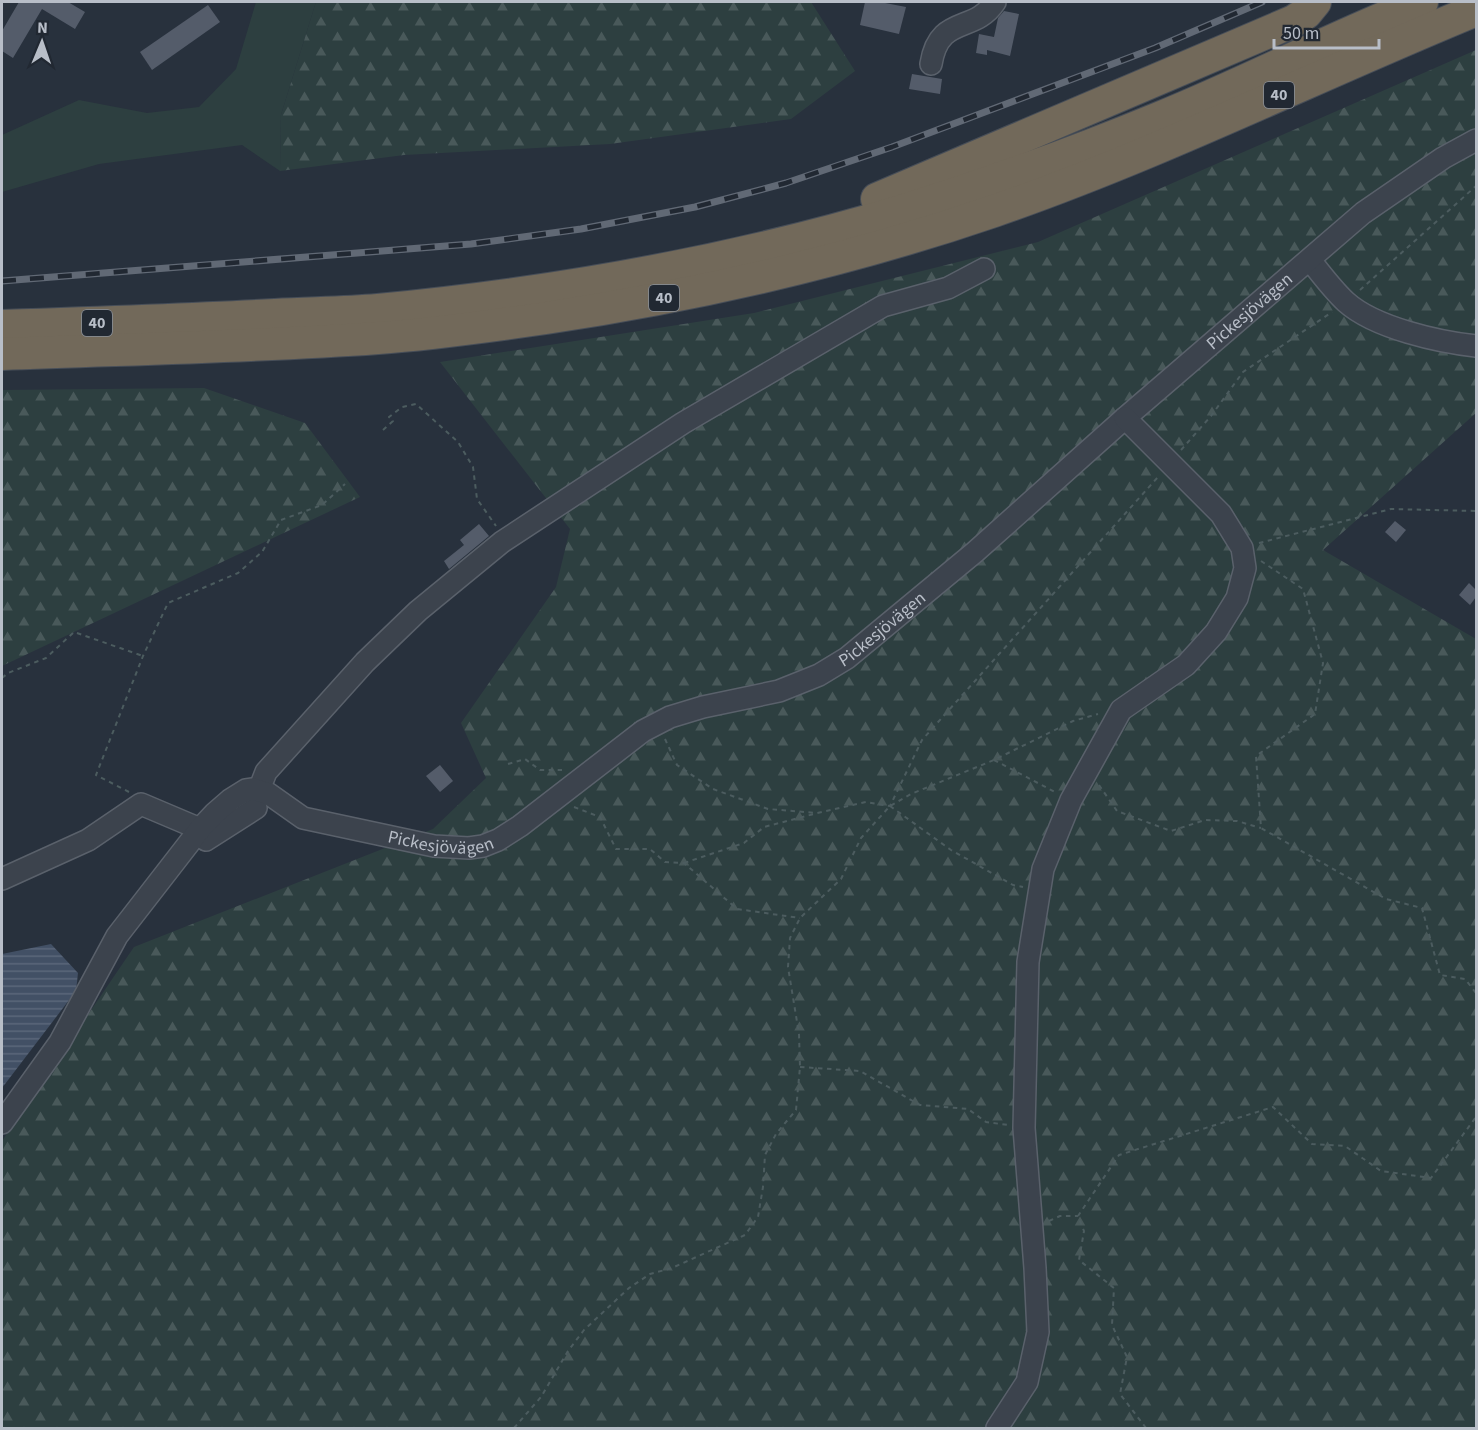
<svg xmlns="http://www.w3.org/2000/svg" width="1478" height="1430" font-family="'Source Sans 3',sans-serif">
  <defs>
    <pattern id="forest-firs" width="22" height="20" patternUnits="userSpaceOnUse" patternTransform="scale(1.5)"><rect width="22" height="20" fill="#2d3f40"/><path d="M5 1l3.5 6h-7zM16 11l3.5 6h-7z" fill="#49595a"/></pattern>
    <pattern id="water-rules" width="6" height="5" patternUnits="userSpaceOnUse" patternTransform="scale(1.5)"><rect width="6" height="5" fill="#425065"/><path d="M0 2.5h6" fill="none" stroke="#5b677a"/></pattern>
  </defs>
  <rect width="100%" height="100%" fill="#28313d"/>
  <path fill="#2d3f40" d="M256 2H316L281 115 280 171 242 145 99 164 2 192V135L79 100 147 113 199 107 236 69Z"/>
  <g fill="url(#forest-firs)">
    <path d="M316 2H811L855 71 791 119 610 144 404 155 280 171 281 115Z"/>
    <path d="M1476 50V413L1323 550 1476 639V1428H2V1141L134 947 433 829 486 778 461 723 556 587 570 529 440 362 754 313 1038 242Z"/>
    <path d="M204 388 305 423 360 497 2 666V390Z"/>
  </g>
  <path fill="url(#water-rules)" d="M51 944 78 973 76 991 2 1088V954Z"/>
  <g fill="#545c6a">
    <path d="M19 2H68L85 12 75 29 42 9 13 58 2 51V31Z"/>
    <path d="M865 2H880L906 7 899 34 860 25Z"/>
    <path d="M208 5 220 22 152 70 140 52Z"/>
    <path d="M1004 11 1019 14 1010 56 987 50V55L976 53 979 34 994 37 998 18Z"/>
    <path d="M912 74 942 79 940 94 909 89Z"/>
    <path d="M1395 521 1406 530 1396 542 1385 532Z"/>
    <path d="M479 524 489 536 449 569 444 561 464 545 460 540Z"/>
    <path d="M1469 583 1476 590V597L1470 605 1459 595Z"/>
    <path d="M440 765 453 781 440 792 426 776Z"/>
  </g>
  <g fill="none" stroke-linecap="round" stroke-linejoin="round">
    <g stroke="#5a616b" stroke-width="24">
      <g id="minor">
        <path d="M931 64C939 14 974 34 995 2"/>
        <path d="M1310 260C1321 274 1333 290 1346 302 1375 328 1439 342 1476 346"/>
        <path d="M259 790 266 772 365 662 418 611 502 542 683 423 883 306 948 288 984 269"/>
        <path d="M2 879 88 840 141 804 200 829 206 840 256 808"/>
        <path id="s1" d="M2 1123 60 1042 117 936 200 829 215 813 230 800 246 790 253 789 269 794 303 818 434 846 469 848 483 846 498 840 520 826 643 731 670 717 703 707 779 691 819 675 847 658 975 552 1125 418 1363 213 1443 158 1476 140"/>
        <path d="M997 1428 1027 1382 1038 1332 1035 1268 1024 1128 1028 962 1043 869 1071 800 1121 710 1186 665 1216 632 1237 598 1245 568 1242 548 1221 514 1125 418"/>
      </g>
    </g>
    <g stroke="#474e58" stroke-width="34">
      <g id="highway">
        <path d="M877 199 1294 21 1306 13 1315 2"/>
        <path d="M2 326C93 323 184 320 275 315 309 313 344 313 378 310 556 293 731 262 901 211 988 184 1074 153 1159 118 1248 82 1333 37 1422 2"/>
        <path d="M2 354C127 349 253 347 378 338 434 334 490 326 546 318 698 295 848 261 994 211 1159 154 1315 76 1476 10"/>
      </g>
    </g>
    <g stroke="#4c5c5f" stroke-width="2" stroke-dasharray="4.5 4.5" stroke-linecap="butt">
      <path d="M1360 290 1476 186"/>
      <path d="M383 430 393 421 389 417 402 407 416 404 458 442 473 467 477 499 496 526"/>
      <path d="M1181 450 1211 416 1243 372 1332 312"/>
      <path d="M1259 543 1391 509 1476 511"/>
      <path d="M1261 561 1303 589 1323 663 1315 714 1256 756 1261 828 1386 899 1422 908 1440 975 1465 979 1476 993"/>
      <path d="M2 678 8 673 46 658 74 632 143 656"/>
      <path d="M665 739 677 765 713 789 768 809 817 813 866 802 890 806 922 740 1158 477"/>
      <path d="M994 760 1055 792"/>
      <path d="M508 764 525 759 540 770H562"/>
      <path d="M1099 785 1117 811 1171 831 1205 820 1237 821 1261 828"/>
      <path d="M129 792 96 775 143 656 168 603 238 573 262 552 281 520 322 505 345 484"/>
      <path d="M890 806 951 850 1013 885 1023 887"/>
      <path d="M574 807 600 817 616 849H650L665 862 684 863 737 909 800 918"/>
      <path d="M684 863 744 843 764 827 814 814"/>
      <path d="M800 1067 860 1071 920 1105 968 1109 986 1122 1008 1125"/>
      <path d="M1049 1221 1060 1216H1078"/>
      <path d="M514 1428 541 1397 568 1351 584 1330 629 1288 650 1274 672 1268 745 1235 758 1217 763 1187 765 1155 776 1134 796 1110 800 1067 799 1034 788 967 790 938 800 918 841 879 861 838 890 806 911 794 994 760 1073 721 1098 714"/>
      <path d="M1146 1428 1120 1394 1127 1357 1112 1325 1114 1288 1079 1260 1084 1231 1078 1216 1119 1155 1273 1107 1312 1144 1345 1146 1381 1171 1431 1178 1476 1117"/>
    </g>
    <use href="#minor" stroke="#3c434d" stroke-width="21"/>
    <use href="#highway" stroke="#72695a" stroke-width="32"/>
    <g stroke="#616975" stroke-width="7">
      <path id="rail" d="M2 281 471 244 581 229 695 207 786 183 892 147 1155 48 1262 2"/>
    </g>
    <use href="#rail" stroke="#212832" stroke-width="4.5" stroke-dasharray="14" stroke-linecap="butt"/>
  </g>
  <g text-anchor="middle" dominant-baseline="central" stroke-width="6" stroke-linejoin="round" paint-order="stroke">
    <g fill="#212832" stroke="#8b919b" stroke-width="1.5">
      <rect x="1264" y="82" width="30" height="26" rx="4.5"/>
      <rect x="649" y="285" width="30" height="26" rx="4.5"/>
      <rect x="82" y="310" width="30" height="26" rx="4.5"/>
    </g>
    <g font-size="16" font-weight="bold" fill="#b8bec8">
      <text x="1279" y="95">40</text>
      <text x="664" y="298">40</text>
      <text x="97" y="323">40</text>
    </g>
    <g font-size="18" fill="#b8bec8" stroke="#212832">
      <text stroke="none"><textPath href="#s1" startOffset="1612">Pickesjövägen</textPath></text>
      <text stroke="none"><textPath href="#s1" startOffset="1126">Pickesjövägen</textPath></text>
      <text stroke="none"><textPath href="#s1" startOffset="622">Pickesjövägen</textPath></text>
    </g>
  </g>
  <rect width="1478" height="1430" fill="none" stroke="#b8bec8" stroke-width="6"/>
  <g transform="translate(42 42) rotate(2)" stroke="#212832" stroke-width="4.5" paint-order="stroke">
  <path d="M0-4.5L10 22L0 15L-10 22Z" fill="#b8bec8"/>
  <text y="-9" font-size="16" font-weight="bold" text-anchor="middle" fill="#b8bec8">N</text>
  </g>
  <path d="M1274 39v9h105v-9" fill="none" stroke="#b8bec8" stroke-width="3"/>
  <text x="1283" y="39" font-size="18" fill="#b8bec8" stroke="#212832" stroke-width="4.5" paint-order="stroke">50 m</text>
</svg>
